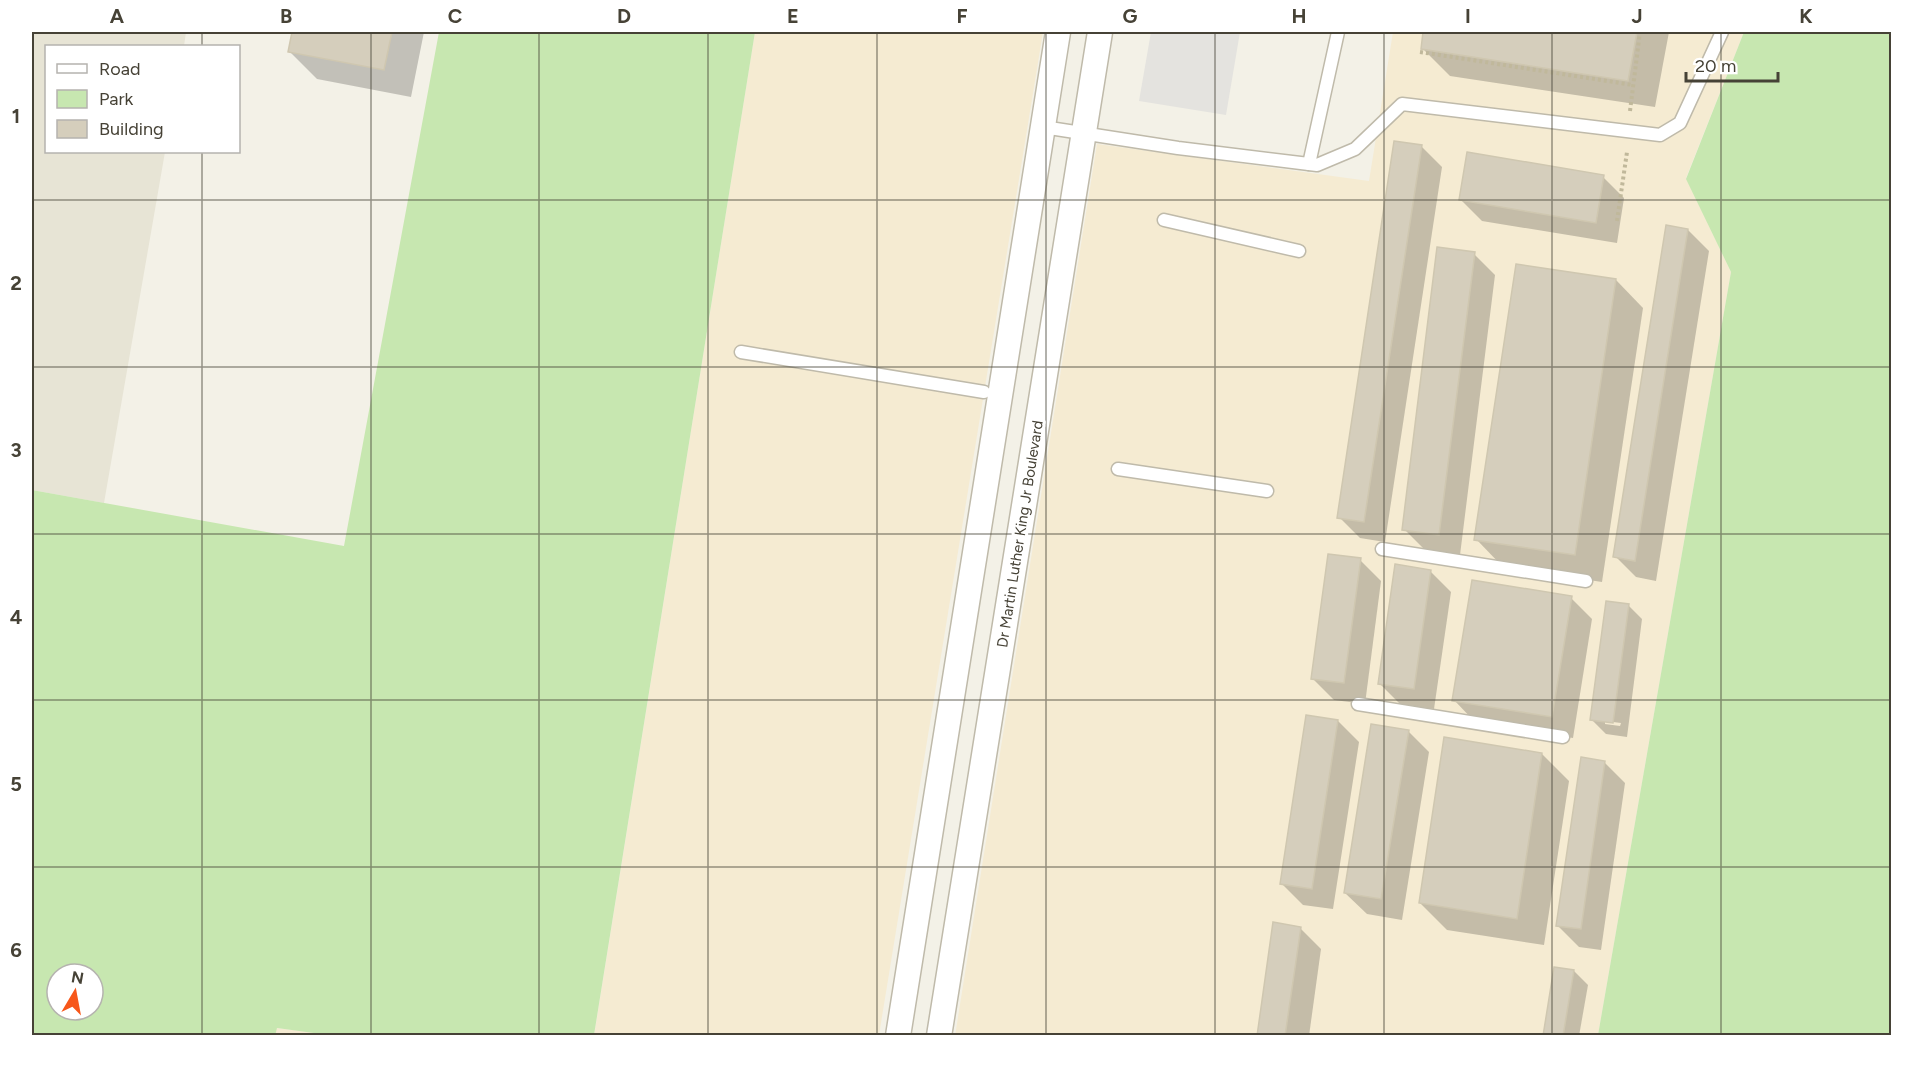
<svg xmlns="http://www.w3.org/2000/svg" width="1923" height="1067" font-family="Figtree,sans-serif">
  <rect width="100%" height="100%" fill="#f3f1e7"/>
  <path fill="#e7e4d5" d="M32 32H186L184 46H46V152H165L104 503 32 490Z"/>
  <g fill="#f5ebd2">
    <path d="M755 32H1043L879 1035 594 1036Z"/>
    <path d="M1393 32H1744L1686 178 1731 272 1598 1035 955 1036 1097 144 1369 181Z"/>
    <path d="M276 1028 336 1035 275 1036Z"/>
  </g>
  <g fill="#c7e7b0" fill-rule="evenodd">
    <path d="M439 32H755L594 1035 336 1036 277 1028 275 1036 32 1035V490L344 546ZM57 974H93V1010H57Z"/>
    <path d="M1744 32H1891V1035H1598L1731 272 1686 179Z"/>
  </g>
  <path fill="#e4e3df" d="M1151 32H1240L1226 115 1139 101Z"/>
  <g fill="#0003" fill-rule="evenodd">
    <path d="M293 32H424L411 97 317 79 290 52Z"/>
    <path d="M1425 32H1669L1655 107 1450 76 1422 48Z"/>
    <path d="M1421 146 1442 167 1385 542 1360 538 1339 517Z"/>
    <path d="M1603 177 1624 198 1617 243 1482 221 1461 200Z"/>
    <path d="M1688 230 1709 251 1656 581 1636 577 1615 556Z"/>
    <path d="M1474 254 1495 275 1460 555 1425 550 1404 529Z"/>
    <path d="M1616 280 1643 308 1602 582 1503 567 1476 539Z"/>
    <path d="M1360 560 1381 581 1365 704 1334 700 1313 679Z"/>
    <path d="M1430 571 1451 592 1434 709 1400 704 1379 683Z"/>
    <path d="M1571 598 1592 619 1573 738 1475 722 1454 700Z"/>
    <path d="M1628 605 1642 619 1627 737 1606 734 1592 720ZM1605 721 1621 723 1620 726 1605 724Z"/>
    <path d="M1338 721 1359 742 1333 909 1303 905 1282 884Z"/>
    <path d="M1408 731 1429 752 1402 920 1367 914 1345 893Z"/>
    <path d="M1542 754 1569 781 1544 945 1447 930 1420 903Z"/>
    <path d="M1604 762 1625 783 1601 950 1579 947 1558 926Z"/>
    <path d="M1300 928 1321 949 1309 1036H1259Z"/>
    <path d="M1574 971 1588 985 1579 1036H1544Z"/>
  </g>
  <g fill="#d5cebc" stroke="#cfc7b0" stroke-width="1.5">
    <path d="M292 32H392L384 70 288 52Z"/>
    <path d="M1423 32H1637L1628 81 1421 49Z"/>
    <path d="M1394 141 1422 145 1364 522 1337 518Z"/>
    <path d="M1467 152 1604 175 1596 223 1459 200Z"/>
    <path d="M1666 225 1688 229 1635 561 1613 557Z"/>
    <path d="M1437 247 1475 252 1439 535 1402 530Z"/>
    <path d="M1516 264 1616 279 1575 555 1474 540Z"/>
    <path d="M1328 554 1361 558 1344 683 1311 679Z"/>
    <path d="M1395 564 1431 570 1414 689 1378 684Z"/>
    <path d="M1472 580 1572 596 1552 717 1452 701Z"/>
    <path d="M1606 601 1629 604 1613 723 1590 720Z"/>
    <path d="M1306 715 1338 720 1312 889 1280 884Z"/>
    <path d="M1371 724 1409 730 1381 899 1344 893Z"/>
    <path d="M1444 737 1542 753 1517 919 1419 903Z"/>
    <path d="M1581 757 1605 761 1581 929 1556 926Z"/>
    <path d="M1273 922 1301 927 1285 1036H1257Z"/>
    <path d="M1554 967 1574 970 1563 1036H1543Z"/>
  </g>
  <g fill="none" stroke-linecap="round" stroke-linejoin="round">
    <g stroke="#bfbaaa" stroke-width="15">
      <g id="service">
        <path d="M1043 127 1178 148 1317 165 1355 149 1402 104 1660 135 1680 123 1722 32"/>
        <path d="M1309 164 1338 32"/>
        <path d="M1164 220 1299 251"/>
        <path d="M741 352 984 392"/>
        <path d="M1118 469 1267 491"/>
        <path d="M1382 549 1586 581"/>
        <path d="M1358 704 1563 737"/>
      </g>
    </g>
    <g stroke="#bfbaaa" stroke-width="27">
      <g id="minor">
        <path d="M898 1036 1058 32"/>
        <path d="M939 1036 1100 32"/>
      </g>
    </g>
    <g stroke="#c0b89b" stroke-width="4" stroke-dasharray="3 3" stroke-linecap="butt">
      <path d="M1420 52 1633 85"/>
      <path d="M1630 111 1640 32"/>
      <path d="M1617 221 1627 152"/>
    </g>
    <use href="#service" stroke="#fff" stroke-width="12"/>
    <use href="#minor" stroke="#fff" stroke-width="24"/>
  </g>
  <path fill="none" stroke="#464236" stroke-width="1.5" stroke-opacity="0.55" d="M202 32V46M371 32V1036M539 32V1036M708 32V1036M877 32V1036M1046 32V1036M1215 32V1036M1384 32V1036M1552 32V1036M1721 32V1036M202 152V1036M32 200H1892M32 367H1892M32 534H1892M32 700H1892M32 867H1892"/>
  <g text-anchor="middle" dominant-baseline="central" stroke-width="6" stroke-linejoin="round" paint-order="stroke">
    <g font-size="15" fill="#464236" stroke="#fff">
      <text transform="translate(1020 534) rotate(-81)">Dr Martin Luther King Jr Boulevard</text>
    </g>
  </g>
  <rect width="1923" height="1067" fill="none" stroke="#ffffff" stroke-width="66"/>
  <rect x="45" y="45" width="195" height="108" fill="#ffffff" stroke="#b5b3af" stroke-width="1.5"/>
  <rect x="57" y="64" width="30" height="9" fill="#ffffff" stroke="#b5b3af" stroke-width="1.5"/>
  <text x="99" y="75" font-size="18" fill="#464236">Road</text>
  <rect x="57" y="90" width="30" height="18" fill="#c7e7b0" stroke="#b5b3af" stroke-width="1.5"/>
  <text x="99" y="105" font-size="18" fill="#464236">Park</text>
  <rect x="57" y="120" width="30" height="18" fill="#d5cebc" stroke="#b5b3af" stroke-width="1.5"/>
  <text x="99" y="135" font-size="18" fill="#464236">Building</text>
  <g transform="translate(75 992) rotate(10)"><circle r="28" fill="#ffffff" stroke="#b5b3af" stroke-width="1.5"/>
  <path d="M0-4.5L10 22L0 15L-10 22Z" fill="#f7571a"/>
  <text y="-9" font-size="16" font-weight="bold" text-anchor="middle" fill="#464236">N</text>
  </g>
  <path d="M1686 72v9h92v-9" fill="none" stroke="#464236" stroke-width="3"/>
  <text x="1695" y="72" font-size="18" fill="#464236" stroke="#ffffff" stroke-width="4.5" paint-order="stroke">20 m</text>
  <rect x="33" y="33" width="1857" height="1001" fill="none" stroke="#464236" stroke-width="2"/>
  <g font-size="20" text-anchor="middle" font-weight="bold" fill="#464236">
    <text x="117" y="23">A</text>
    <text x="286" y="23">B</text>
    <text x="455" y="23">C</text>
    <text x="624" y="23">D</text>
    <text x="793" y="23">E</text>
    <text x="962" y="23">F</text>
    <text x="1130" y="23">G</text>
    <text x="1299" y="23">H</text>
    <text x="1468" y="23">I</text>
    <text x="1637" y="23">J</text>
    <text x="1806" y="23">K</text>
    <text x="16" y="123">1</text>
    <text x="16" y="290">2</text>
    <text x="16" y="457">3</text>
    <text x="16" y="624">4</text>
    <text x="16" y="791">5</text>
    <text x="16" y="957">6</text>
  </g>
</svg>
